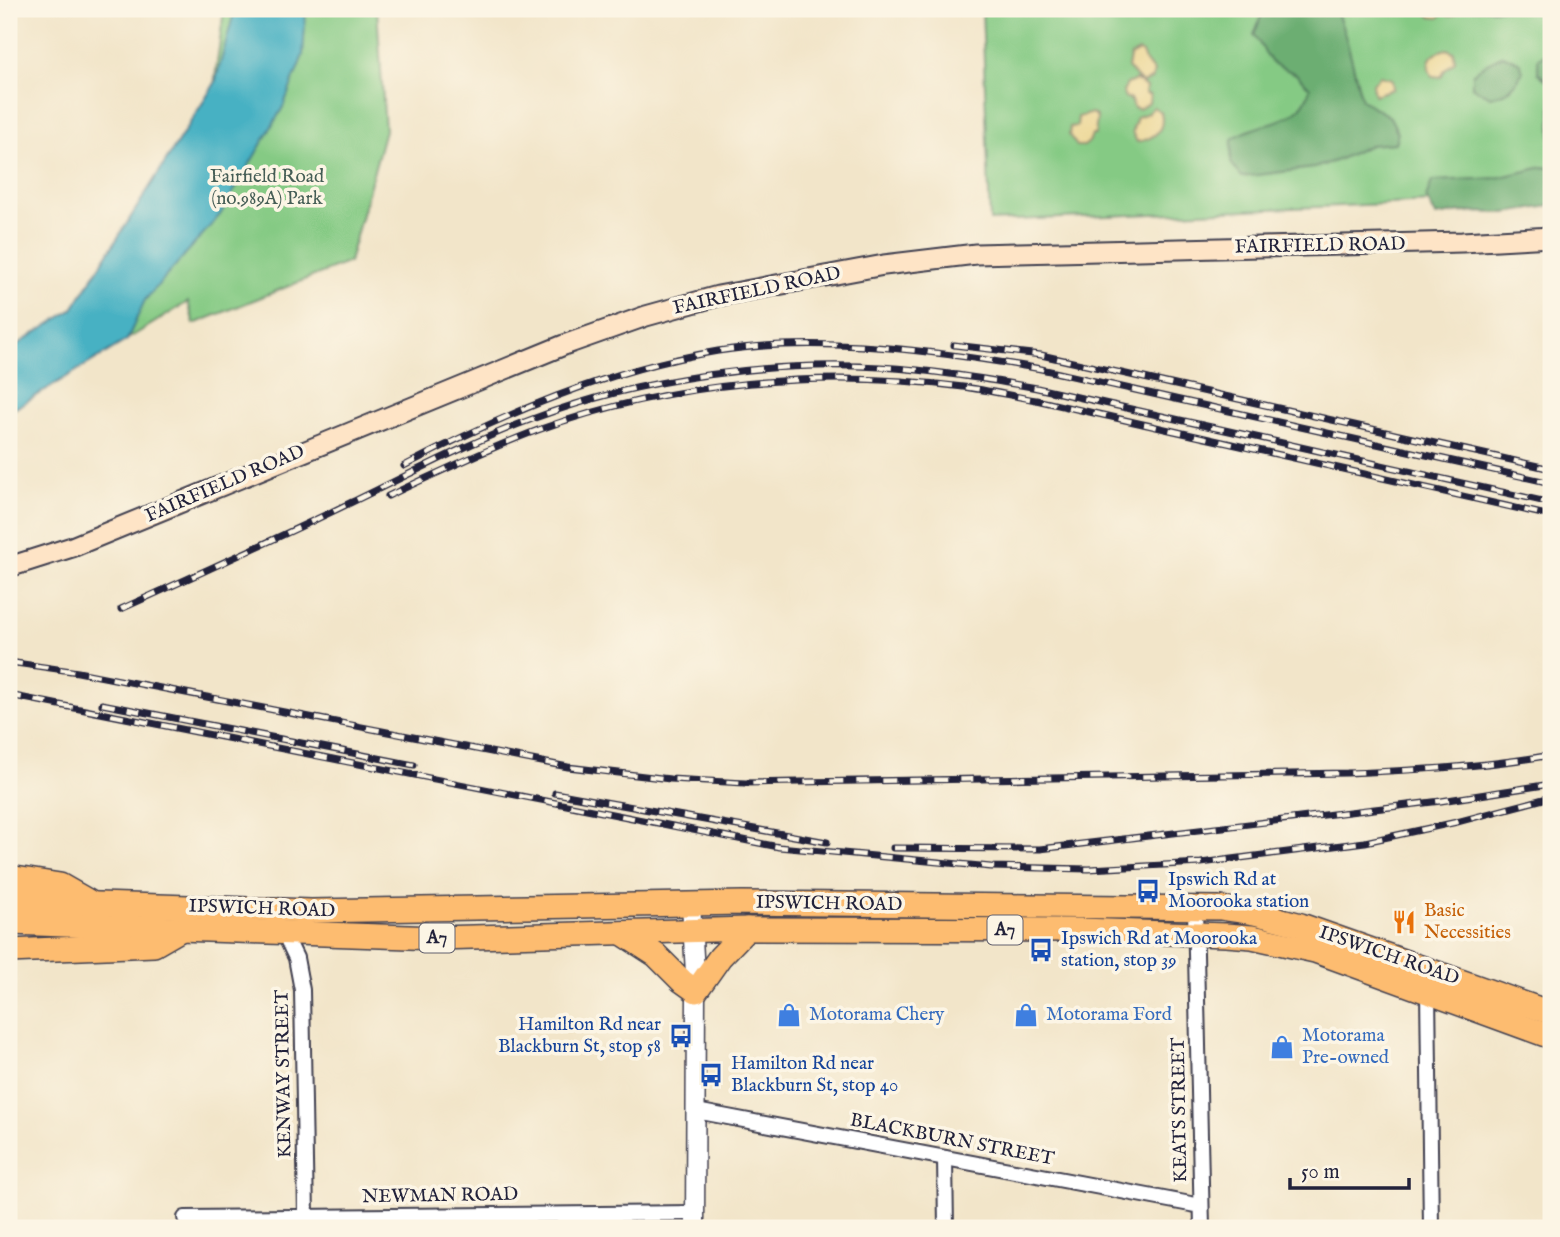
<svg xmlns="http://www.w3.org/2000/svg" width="1560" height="1237" font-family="'IM FELL English',serif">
  <rect width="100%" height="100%" fill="#fcf5e5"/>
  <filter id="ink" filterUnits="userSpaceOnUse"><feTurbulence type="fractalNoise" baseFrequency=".0143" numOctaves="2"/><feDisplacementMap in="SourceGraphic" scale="14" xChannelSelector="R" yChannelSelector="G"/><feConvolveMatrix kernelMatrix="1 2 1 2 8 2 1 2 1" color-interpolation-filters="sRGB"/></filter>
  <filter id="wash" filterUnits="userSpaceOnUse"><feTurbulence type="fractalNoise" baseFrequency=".00686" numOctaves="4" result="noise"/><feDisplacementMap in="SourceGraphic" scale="28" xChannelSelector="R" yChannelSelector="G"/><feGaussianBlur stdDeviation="1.57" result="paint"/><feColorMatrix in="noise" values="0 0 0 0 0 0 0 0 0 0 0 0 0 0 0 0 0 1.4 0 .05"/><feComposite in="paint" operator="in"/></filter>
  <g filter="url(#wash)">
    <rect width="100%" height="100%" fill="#f2e5c9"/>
    <g fill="#85ca84" stroke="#547660" stroke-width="2">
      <path d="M224 9H377L385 130 349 262 194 324 188 302 9 412V351L73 309 214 86Z"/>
      <path d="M982 9H1551V197L990 221Z"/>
    </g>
    <g fill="#6cae72" stroke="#476856" stroke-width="2">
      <path d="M1269 9H1335C1349 39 1353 69 1362 100L1390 117 1398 133 1395 143 1370 145 1338 160 1314 168 1242 177 1231 163 1232 139C1261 119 1301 127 1310 88L1296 74 1272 63 1254 35 1262 14Z"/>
      <path d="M1551 51V84L1538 73V58Z"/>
      <path d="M1503 55 1520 63 1523 71C1515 87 1507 94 1490 97L1472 87V74L1487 63Z"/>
      <path d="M1543 167 1551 168V206L1506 213 1461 212 1436 216 1426 198 1432 181 1496 178Z"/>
    </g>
    <g fill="#eeda9e" stroke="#887e6c" stroke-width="2">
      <path d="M1423 9H1460L1454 15 1448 16 1444 10 1439 18 1431 17Z"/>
      <path d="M1447 49 1454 52 1455 61 1444 71 1441 77 1432 76C1424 62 1431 52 1447 49Z"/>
      <path d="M1139 51 1142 53 1145 61 1154 72 1152 79 1142 83 1128 68 1130 56Z"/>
      <path d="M1380 76 1392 79 1393 89 1374 95 1372 84Z"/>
      <path d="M1136 80 1146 87 1145 93 1150 95 1149 103 1139 109 1134 108 1130 99 1125 98 1123 92 1127 84Z"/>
      <path d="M1153 107 1161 112C1166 131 1153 139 1137 142L1132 132 1137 117 1148 113Z"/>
      <path d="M1092 113 1097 117 1095 135H1092L1089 142 1084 146H1077L1069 135 1070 127 1077 126 1078 117Z"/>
    </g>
    <path fill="#46b1c3" stroke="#346a7f" stroke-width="2" d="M235 9H306L303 55 283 107 220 215 145 300 127 340 9 412V350L73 309 215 83Z"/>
  </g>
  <g filter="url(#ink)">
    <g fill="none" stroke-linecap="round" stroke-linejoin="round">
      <g stroke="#413f50" stroke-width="18">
        <g id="minor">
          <path d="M1195 908 1202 1228"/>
          <path d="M284 933 296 958 302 990 306 1217"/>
          <path d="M1428 991 1431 1228"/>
          <path d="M696 1111 1201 1206"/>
          <path d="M945 1158 946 1228"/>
          <path d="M185 1218 696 1213"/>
        </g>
      </g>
      <g stroke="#413f50" stroke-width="21">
        <path id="tertiary" d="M691 904 696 991 695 1228"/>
      </g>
      <g stroke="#413f50" stroke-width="23">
        <path id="secondary" d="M9 567 72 547 564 345 646 316 718 296 884 265 976 254 1462 242 1551 237"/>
      </g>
      <g stroke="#413f50" stroke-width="26">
        <g id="trunk">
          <path d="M9 877 60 885 88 901"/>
          <path d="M9 901 311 911 742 903 1221 908 1255 913 1301 925 1551 1013"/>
          <path d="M9 923 437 938 747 929 1080 930 1226 935 1252 937 1315 951 1551 1037"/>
          <path d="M622 933 656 955 682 981 696 991 720 957 747 929"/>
          <path d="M9 951 154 945 180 930"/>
        </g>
      </g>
      <use href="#minor" stroke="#fff" stroke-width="14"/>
      <use href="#tertiary" stroke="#fff" stroke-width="18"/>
      <use href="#secondary" stroke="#fee4c6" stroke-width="19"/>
      <use href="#trunk" stroke="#fdbc70" stroke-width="23"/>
      <g stroke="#22223b" stroke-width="7">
        <g id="rail">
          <path d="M954 345 1041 355 1551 469"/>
          <path d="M404 466C502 415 608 369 718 351 820 335 939 351 1041 369L1551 483"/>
          <path d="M388 496C437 473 487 449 538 430 672 381 823 369 963 387 987 390 1012 396 1036 400L1551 516"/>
          <path d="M121 609C198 574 276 539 352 502 412 473 472 441 535 418 641 378 768 361 880 367 933 370 985 379 1037 388L1551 503"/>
          <path d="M9 662 78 672 568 767 670 779 745 783 1347 773C1416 770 1484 767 1551 755"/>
          <path d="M9 695 779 847 991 867 1089 869 1201 863 1365 842 1457 822 1551 797"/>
          <path d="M102 704 414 765"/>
          <path d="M555 793 827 842"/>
          <path d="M893 848 1040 849 1441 801 1551 784"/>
        </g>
      </g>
      <use href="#rail" stroke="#fcf5e5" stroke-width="4.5" stroke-dasharray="13" stroke-linecap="butt"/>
    </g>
  </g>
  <defs>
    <g id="bus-bare" transform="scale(1.89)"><path d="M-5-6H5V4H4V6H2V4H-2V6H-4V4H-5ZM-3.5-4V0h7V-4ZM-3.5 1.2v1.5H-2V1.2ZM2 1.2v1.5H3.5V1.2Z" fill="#1a4fb4" stroke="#fcf5e5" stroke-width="2.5" paint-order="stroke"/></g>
    <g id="restaurant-bare" transform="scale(1.89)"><path d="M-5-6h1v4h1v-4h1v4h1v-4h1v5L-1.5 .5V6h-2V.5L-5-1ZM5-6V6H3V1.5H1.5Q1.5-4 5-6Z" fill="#e8710a" stroke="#fcf5e5" stroke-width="2.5" paint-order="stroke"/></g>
    <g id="shop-bare" transform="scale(1.89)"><path d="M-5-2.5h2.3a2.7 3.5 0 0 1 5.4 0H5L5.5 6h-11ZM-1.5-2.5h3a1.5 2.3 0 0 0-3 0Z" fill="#3f7fe0" stroke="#fcf5e5" stroke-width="2.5" paint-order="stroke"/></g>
  </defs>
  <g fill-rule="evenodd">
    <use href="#bus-bare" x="1148" y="891"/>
    <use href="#restaurant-bare" x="1404" y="922"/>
    <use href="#bus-bare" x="1041" y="950"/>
    <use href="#shop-bare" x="789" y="1015"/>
    <use href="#shop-bare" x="1026" y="1015"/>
    <use href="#bus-bare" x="681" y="1036"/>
    <use href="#shop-bare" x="1282" y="1047"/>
    <use href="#bus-bare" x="711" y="1075"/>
  </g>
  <g text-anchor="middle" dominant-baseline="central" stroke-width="7" stroke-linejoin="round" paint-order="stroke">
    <g fill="#fcf5e5" stroke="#63616e" stroke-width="2">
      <rect x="987.5" y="915.5" width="35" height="29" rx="5"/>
      <rect x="419.5" y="923.5" width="35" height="29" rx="5"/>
    </g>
    <g font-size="18" font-weight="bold" fill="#22223b">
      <text x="1005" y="930">A7</text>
      <text x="437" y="938">A7</text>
    </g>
    <g font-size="19" fill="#455d55" stroke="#fcf5e5">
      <text x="267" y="177">Fairfield Road<tspan x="267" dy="22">(no.989A) Park</tspan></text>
    </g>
    <g font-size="19" fill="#22223b" stroke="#fcf5e5">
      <text transform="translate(1320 246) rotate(-1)">FAIRFIELD ROAD</text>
      <text transform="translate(757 291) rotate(-12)">FAIRFIELD ROAD</text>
      <text transform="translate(225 484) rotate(-23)">FAIRFIELD ROAD</text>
      <text transform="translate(829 904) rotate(1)">IPSWICH ROAD</text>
      <text transform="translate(262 909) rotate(2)">IPSWICH ROAD</text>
      <text transform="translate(1389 956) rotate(19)">IPSWICH ROAD</text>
      <text transform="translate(284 1074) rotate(-91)">KENWAY STREET</text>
      <text transform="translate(1180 1110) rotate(-91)">KEATS STREET</text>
      <text transform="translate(952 1140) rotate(11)">BLACKBURN STREET</text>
      <text transform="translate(440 1196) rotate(-1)">NEWMAN ROAD</text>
    </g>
    <g font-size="19" fill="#164399" stroke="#fcf5e5" text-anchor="start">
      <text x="1168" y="880">Ipswich Rd at<tspan x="1168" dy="22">Moorooka station</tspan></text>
      <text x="1061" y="939">Ipswich Rd at Moorooka<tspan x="1061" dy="22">station, stop 39</tspan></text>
      <text x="661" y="1025" text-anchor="end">Hamilton Rd near<tspan x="661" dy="22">Blackburn St, stop 58</tspan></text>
      <text x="731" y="1064">Hamilton Rd near<tspan x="731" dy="22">Blackburn St, stop 40</tspan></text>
    </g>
    <g font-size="19" fill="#c56008" stroke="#fcf5e5" text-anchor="start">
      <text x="1424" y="911">Basic<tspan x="1424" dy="22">Necessities</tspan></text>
    </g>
    <g font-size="19" fill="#366cbe" stroke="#fcf5e5" text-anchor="start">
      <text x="809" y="1015">Motorama Chery</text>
      <text x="1046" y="1015">Motorama Ford</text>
      <text x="1302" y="1036">Motorama<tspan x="1302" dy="22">Pre-owned</tspan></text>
    </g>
  </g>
  <rect width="1560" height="1237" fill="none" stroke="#fcf5e5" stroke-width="35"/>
  <path d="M1290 1178v10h119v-10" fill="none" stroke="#22223b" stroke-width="3.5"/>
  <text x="1301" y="1178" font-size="21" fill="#22223b" stroke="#fcf5e5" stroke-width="5" paint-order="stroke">50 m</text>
</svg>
